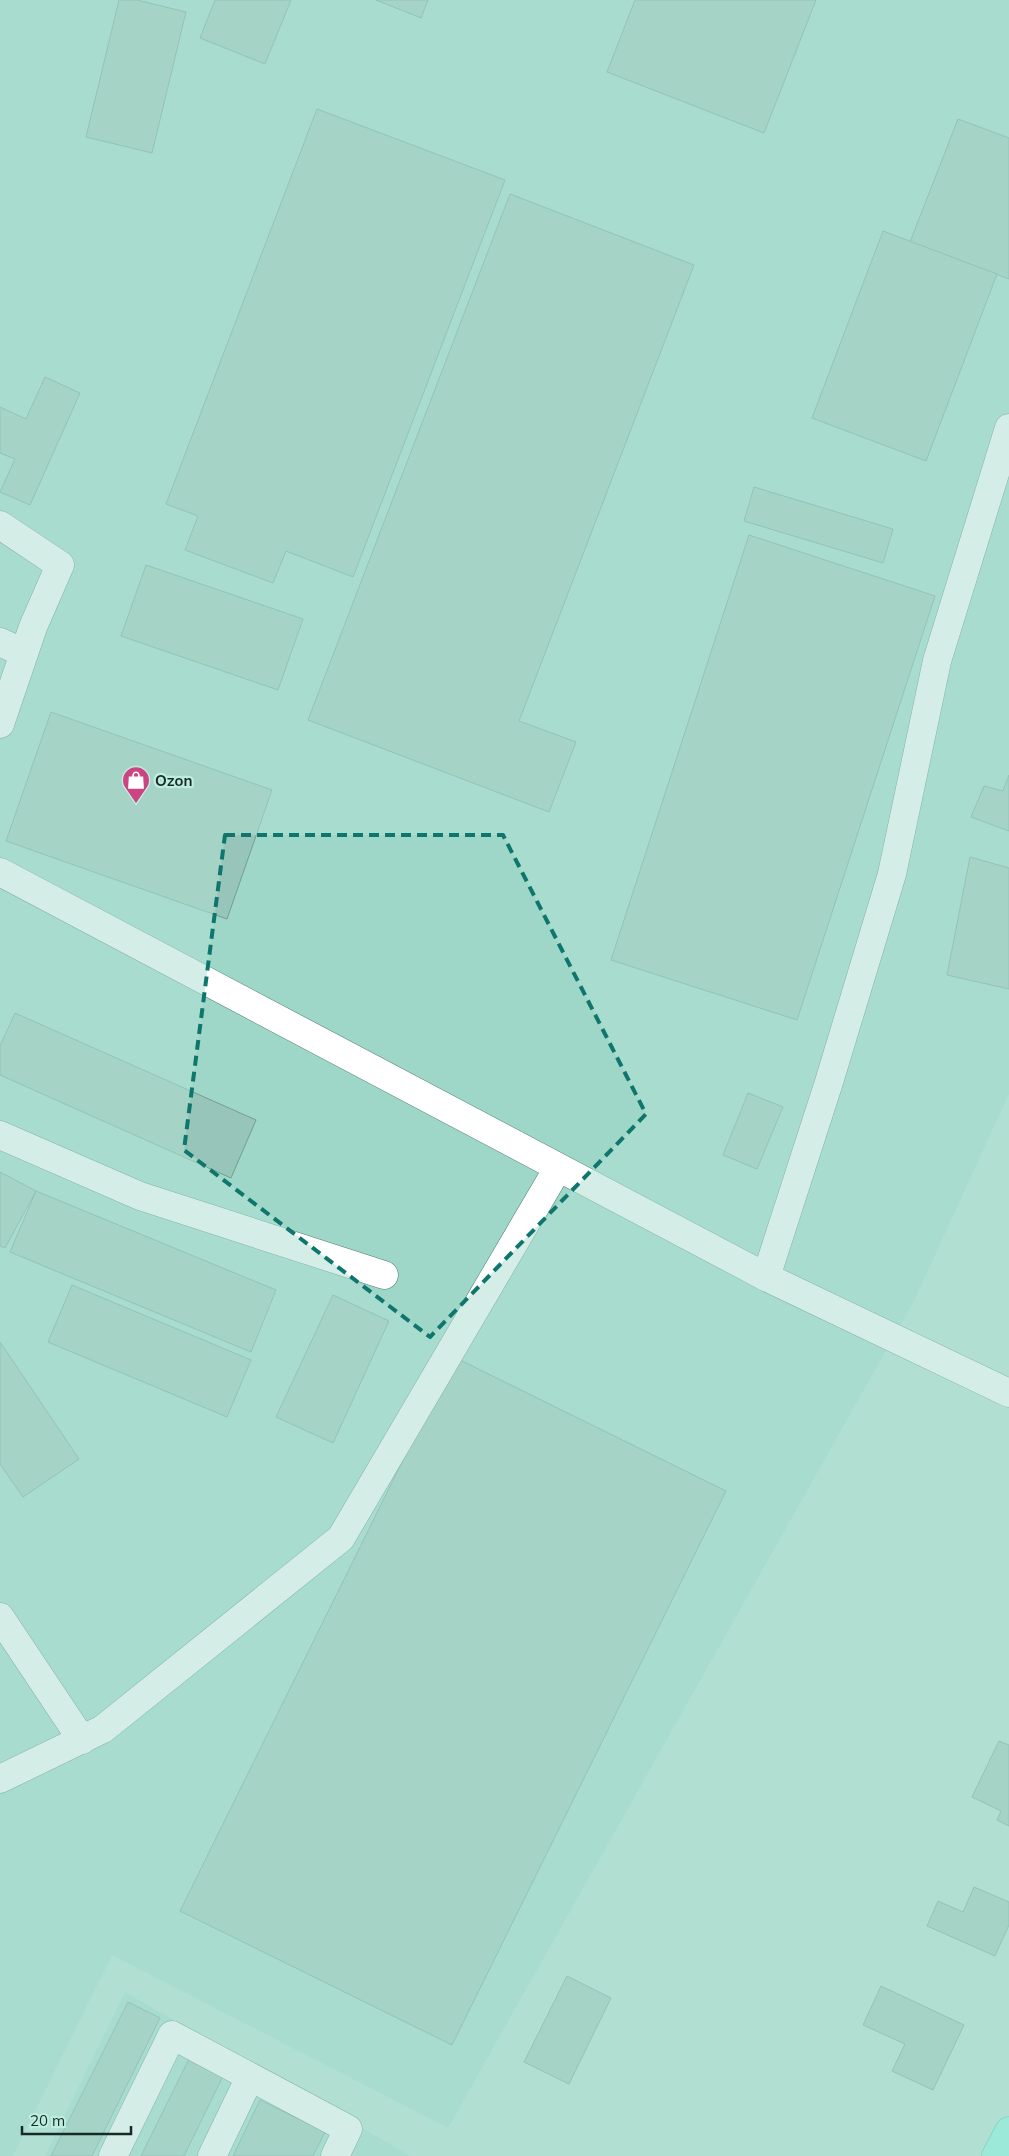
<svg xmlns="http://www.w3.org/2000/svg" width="1009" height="2156" font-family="Mulish,sans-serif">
  <rect width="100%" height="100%" fill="#b1e0d3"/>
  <g fill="#9ed7c8">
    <path d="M0 0H1009V1094L914 1301 448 2128 112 1955 13 2156H0Z"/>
    <path d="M125 1992 411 2156H45Z"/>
  </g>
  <g fill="#97c5b9" stroke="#719f93">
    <path d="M119 0H137L186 12 152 153 86 137Z"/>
    <path d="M215 0H291L265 64 200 38Z"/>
    <path d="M376 0H428L421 18Z"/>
    <path d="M635 0H816L764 133 607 72Z"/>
    <path d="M317 109 505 180 353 577 286 551 273 583 185 550 198 516 166 504Z"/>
    <path d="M958 119 1009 138V279L910 242Z"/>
    <path d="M510 194 694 265 519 721 576 742 549 812 308 720Z"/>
    <path d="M883 231 997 274 926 461 812 418Z"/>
    <path d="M45 377 80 393 30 505 0 492 15 459 0 453V407L26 419Z"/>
    <path d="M754 487 893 529 883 563 744 521Z"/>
    <path d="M749 535 935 596 797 1020 611 960Z"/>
    <path d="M146 565 303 619 278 690 121 636Z"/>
    <path d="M51 712 272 790 227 919 6 841Z"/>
    <path d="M1009 775V831L971 817 984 786 1003 791Z"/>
    <path d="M970 857 1009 868V989L947 975Z"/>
    <path d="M15 1013 256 1120 231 1178 0 1075V1046Z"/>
    <path d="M748 1093 783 1107 757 1169 723 1155Z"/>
    <path d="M0 1172 36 1191 5 1248 0 1246Z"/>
    <path d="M36 1191 276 1290 251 1352 10 1252Z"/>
    <path d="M72 1285 251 1360 227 1417 48 1342Z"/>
    <path d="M333 1295 389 1321 333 1443 276 1417Z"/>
    <path d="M0 1342 79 1459 23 1497 0 1464Z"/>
    <path d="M454 1357 726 1491 452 2045 180 1911Z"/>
    <path d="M999 1741 1009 1745V1826L997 1820 1001 1811 972 1797Z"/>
    <path d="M974 1887 1009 1902V1925L995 1956 927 1926 938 1901 963 1912Z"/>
    <path d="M567 1976 611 1998 569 2084 524 2062Z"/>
    <path d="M881 1986 964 2025 933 2090 892 2071 905 2044 863 2025Z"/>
    <path d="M128 2002 160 2018 92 2156H51Z"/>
    <path d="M189 2059 223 2076 184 2156H141Z"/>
    <path d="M260 2100 325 2132 313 2156H233Z"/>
  </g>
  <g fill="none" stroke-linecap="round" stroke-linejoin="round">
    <g stroke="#4e7b70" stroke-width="29">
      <g id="minor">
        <path d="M0 525 60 565 33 627 0 724"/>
        <path d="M0 642 24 653"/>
        <path d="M0 872 766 1277 1009 1393"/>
        <path d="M0 1135 140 1196 384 1275"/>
        <path d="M766 1277 829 1082 892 874 937 661 1009 428"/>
        <path d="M0 1617 82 1740"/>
        <path d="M0 1779 103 1729 341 1538 558 1168"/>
        <path d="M113 2156 172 2035 348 2129 335 2156"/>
        <path d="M212 2156 250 2077"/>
      </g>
    </g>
    <g stroke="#2aa991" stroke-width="29">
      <path id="major" d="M996 2156 1009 2131"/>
    </g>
    <use href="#minor" stroke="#fff" stroke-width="28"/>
    <use href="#major" stroke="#85f4e0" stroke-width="28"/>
  </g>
  <path d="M0 0H1009V2156H0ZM225 835H503L646 1114 430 1337 184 1150Z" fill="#b1e0d3" fill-opacity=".55" fill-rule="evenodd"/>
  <path fill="none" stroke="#0f766e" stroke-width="4" stroke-dasharray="10 6" stroke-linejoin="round" d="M225 835H503L646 1114 430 1337 184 1150Z"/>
  <defs>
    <g id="shop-pin" transform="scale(1.4375)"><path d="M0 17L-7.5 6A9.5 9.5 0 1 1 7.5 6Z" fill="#cc4481" stroke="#beeee0"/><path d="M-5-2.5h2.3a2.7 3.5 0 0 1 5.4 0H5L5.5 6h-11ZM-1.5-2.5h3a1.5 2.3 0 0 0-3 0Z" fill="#fff"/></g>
  </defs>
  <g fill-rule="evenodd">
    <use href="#shop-pin" x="136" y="780"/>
  </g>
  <g text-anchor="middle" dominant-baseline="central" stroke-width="4.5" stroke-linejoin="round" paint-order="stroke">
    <g font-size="15" font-weight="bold" fill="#182b26" stroke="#beeee0" text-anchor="start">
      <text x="155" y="780">Ozon</text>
    </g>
  </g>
  <path d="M22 2126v8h109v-8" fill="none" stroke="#182b26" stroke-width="2.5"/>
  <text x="30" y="2126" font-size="15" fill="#182b26" stroke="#beeee0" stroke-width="4" paint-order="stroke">20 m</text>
</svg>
